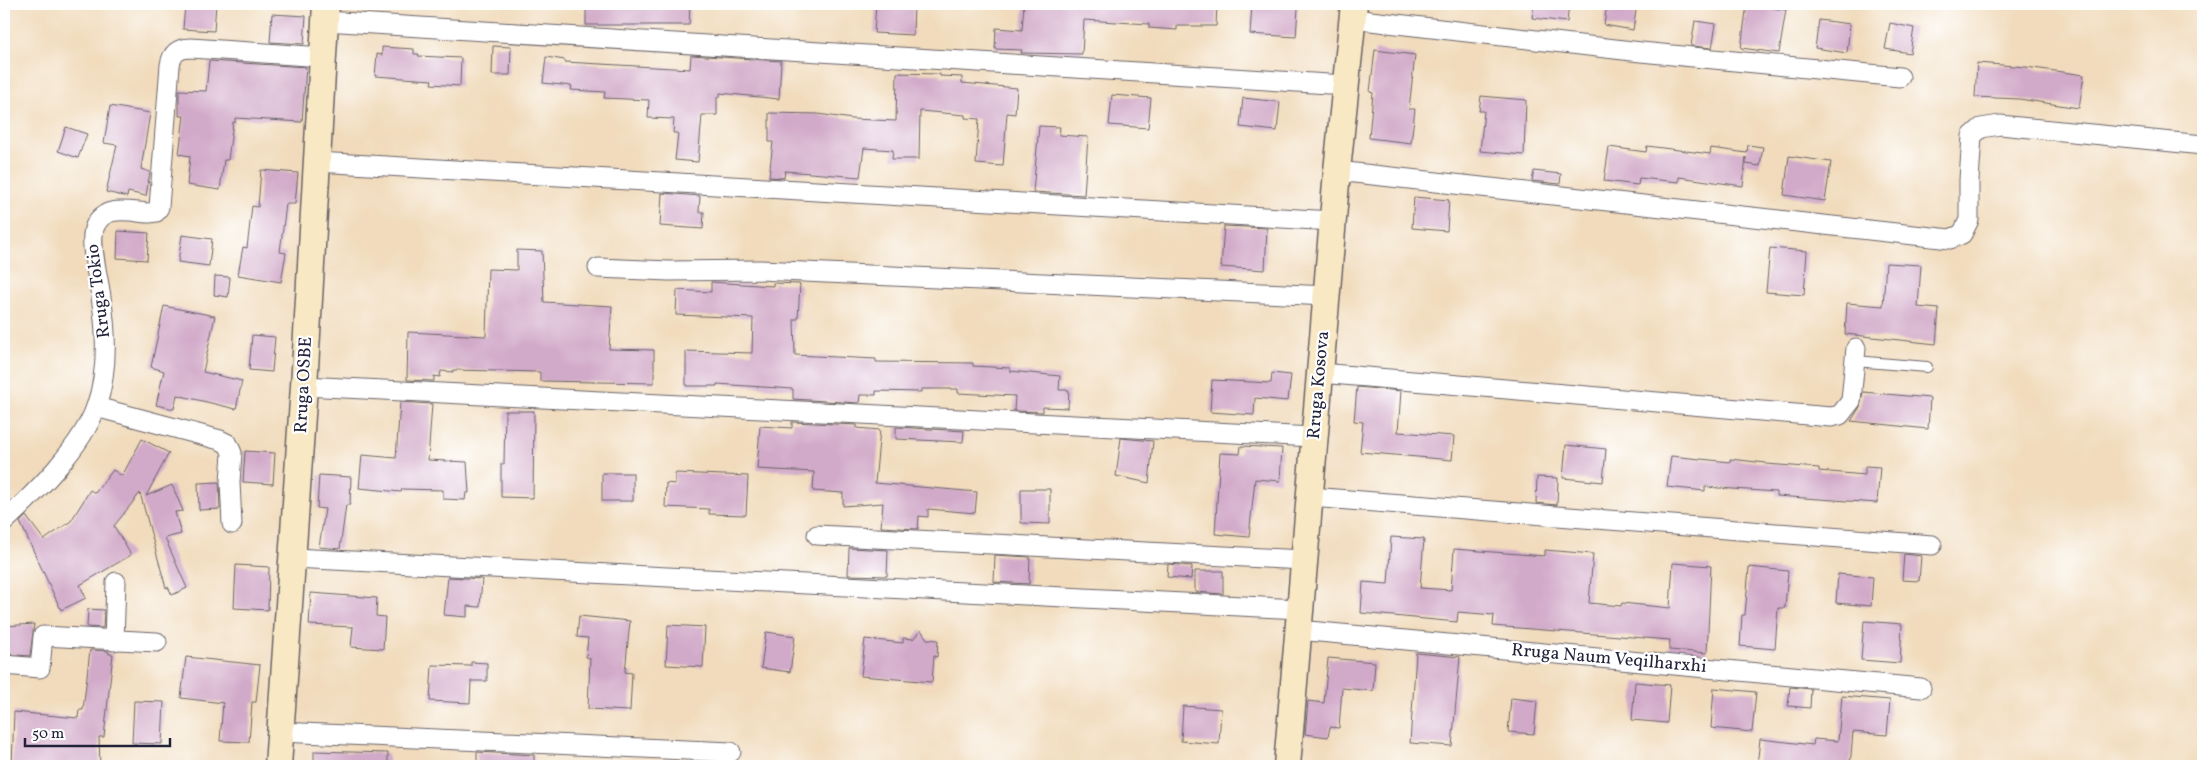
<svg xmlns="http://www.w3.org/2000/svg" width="2207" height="770" font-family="Vollkorn,serif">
  <rect width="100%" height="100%" fill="#fff"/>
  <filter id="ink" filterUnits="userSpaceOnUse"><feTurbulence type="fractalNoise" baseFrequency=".02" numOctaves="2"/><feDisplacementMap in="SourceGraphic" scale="10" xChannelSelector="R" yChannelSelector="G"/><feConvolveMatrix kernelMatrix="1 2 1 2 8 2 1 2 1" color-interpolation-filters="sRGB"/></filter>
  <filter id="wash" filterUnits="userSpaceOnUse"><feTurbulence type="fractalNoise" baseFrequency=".0096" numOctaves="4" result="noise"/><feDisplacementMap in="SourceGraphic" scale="20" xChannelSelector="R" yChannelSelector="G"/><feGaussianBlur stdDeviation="1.12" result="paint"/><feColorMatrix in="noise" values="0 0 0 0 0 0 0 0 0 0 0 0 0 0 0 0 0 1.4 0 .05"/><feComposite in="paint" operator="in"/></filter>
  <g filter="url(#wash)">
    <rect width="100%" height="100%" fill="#f1dbbc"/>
    <g id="blocks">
      <g fill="#d2aac9">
        <path d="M185 4H216L214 31 183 29Z"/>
        <path d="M586 4H690L689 25H586Z"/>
        <path d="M876 4H914L913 35 874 33Z"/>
        <path d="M1024 4H1217L1216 26H1177V30L1149 28V24L1084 20 1082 54 1021 53 1022 50 995 49 996 28 1022 30Z"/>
        <path d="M1534 4H1569L1567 22 1532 18Z"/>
        <path d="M1607 4H1637L1633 30 1604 25Z"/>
        <path d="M1747 4H1757V6L1786 10 1779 53 1741 48Z"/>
        <path d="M1252 5 1298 8 1296 37 1250 34Z"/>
        <path d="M272 14 306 16 304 44 270 42Z"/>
        <path d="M1819 20 1850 24 1847 53 1815 48Z"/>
        <path d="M1695 21 1716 24 1712 48 1691 46Z"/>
        <path d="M1890 23 1914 28 1910 53 1885 49Z"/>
        <path d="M493 46 511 47 510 75H492Z"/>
        <path d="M382 47 414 49V54H419L418 56 461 58 460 86 431 84 432 80 375 76 377 54 382 55Z"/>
        <path d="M1375 50 1415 55 1409 109H1415L1411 143 1369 138 1373 93 1370 92Z"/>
        <path d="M691 55 781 61 779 99 720 93V97H717V115H702L698 162 675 160 678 133H673L674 119 648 118 649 100 604 98 605 92 571 90 572 86 543 83 546 57 565 60V62L690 69Z"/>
        <path d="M209 61 306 67 302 122 235 118V123L233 122 228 160H224L220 190 187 185 190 156 179 154 184 116H179V90L206 91Z"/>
        <path d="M1977 63 2026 67 2084 75 2079 108 2019 99 1975 97Z"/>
        <path d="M897 73 940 74V76L962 77V83L1017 88 1015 114 1007 113 1003 166 976 164 979 119 965 118V115L920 111 919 159H892L893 150 864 148 860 177 785 171 784 178 769 177 773 142H769V113L818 114 852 119 896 121Z"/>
        <path d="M1112 95 1151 98 1148 128 1109 125Z"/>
        <path d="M1481 96 1526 100 1524 155 1480 151 1484 111H1479Z"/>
        <path d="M1243 98 1280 102 1277 131 1240 127Z"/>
        <path d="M110 106 150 113 141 169 150 172 146 196 128 192 127 197 106 192 117 145 104 143Z"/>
        <path d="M1039 126 1060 127 1059 135 1088 137 1084 195 1033 192Z"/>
        <path d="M66 127 87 134 78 158 58 151Z"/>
        <path d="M1748 145 1763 147 1760 166 1746 164V157L1743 186 1679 177V182L1639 178 1638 185 1604 181 1609 147 1646 152 1647 146 1710 154 1711 148 1747 153Z"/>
        <path d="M1789 156 1831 162 1825 201 1784 195Z"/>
        <path d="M261 170 298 173 295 204H286L280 252 286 253 281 282 238 275 243 247 247 248 252 206 258 207Z"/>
        <path d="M1534 171 1561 174 1560 184 1532 181Z"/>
        <path d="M662 193 700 196 699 212H704L703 229 660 226Z"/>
        <path d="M1414 197 1449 200 1447 231 1412 228Z"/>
        <path d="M1224 226 1267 228 1265 270 1221 267Z"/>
        <path d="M118 231 149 233 147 260 117 258Z"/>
        <path d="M182 235 212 239 209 266 178 262Z"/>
        <path d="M1770 248 1807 251 1804 295 1766 292Z"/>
        <path d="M517 250 542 251 544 302 612 306 609 349 654 350V383L540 381V372L453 370V372L441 371 440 377 434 376V381L407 380 408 332 486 336 488 269 517 270Z"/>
        <path d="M1886 263 1921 265 1918 307 1939 309 1936 344 1845 334 1847 303 1883 306Z"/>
        <path d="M215 276 230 277 228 297 214 295Z"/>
        <path d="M711 282 773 286V283L800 284 798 319H794L795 355 876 359V362L973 363V366L1010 368V371L1060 376 1059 390H1069L1068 408 1043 407V412L1014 411 1015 396 958 393V389H921V392L876 391V395H860L859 403 793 399V389L717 384V386H686V351L752 353 753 318 676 315 677 290 711 292Z"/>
        <path d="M164 306 215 316 203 372 242 381 236 409 177 395 174 409 156 405 164 371 151 367Z"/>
        <path d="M252 335 275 337 272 372 249 370Z"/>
        <path d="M1272 373 1291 375 1288 401 1255 398 1254 415 1210 412 1212 380 1271 383Z"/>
        <path d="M1357 387 1401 391 1398 432 1454 436 1452 460 1360 452 1363 422 1354 421Z"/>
        <path d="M1863 392 1930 398 1928 429 1851 421 1860 407Z"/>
        <path d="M400 402 432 404 428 460 467 462 469 493H466L465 500 443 499V490L402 489 401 492 359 488 362 455 396 458Z"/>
        <path d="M505 411H534L533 498 501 497V464H504Z"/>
        <path d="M792 422 857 425V428L880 430 875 483 977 492 975 513 928 509V517L919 516 918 529 881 527 883 503 843 506V493L813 491 814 472 757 469 760 426 792 428Z"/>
        <path d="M896 427 964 431 963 442 896 439Z"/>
        <path d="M1121 438 1153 441 1149 483 1116 476Z"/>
        <path d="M142 439 169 453 146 496 172 485 183 511 175 512 181 534 165 538 187 588 172 595 168 587 166 588 140 493 114 526 131 555 80 585 86 598 61 610 20 522 26 516 44 540 71 521 90 490 95 493 113 470 122 476Z"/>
        <path d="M1566 445 1606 449 1603 482 1563 478Z"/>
        <path d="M1241 446 1282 448 1280 481 1255 479 1249 537 1215 534 1220 453 1240 454Z"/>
        <path d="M245 451 275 453 273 484 243 482Z"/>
        <path d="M1671 456 1730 462V459L1766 463V464L1819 468V471L1865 475V466L1880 467 1877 503 1776 496V492L1705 487V491L1667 487Z"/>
        <rect x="602" y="473" width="31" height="28"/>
        <path d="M675 473 748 476 746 515 709 514V509L665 507 666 483 675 484Z"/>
        <path d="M319 475 351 477 350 505H346L340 549 319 547 325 509 317 508Z"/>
        <path d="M1537 477 1558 478 1557 505 1536 503Z"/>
        <path d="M219 482 220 509 199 510 198 483Z"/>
        <path d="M1021 489H1050V524L1021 523Z"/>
        <path d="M1391 537 1424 539 1420 588 1451 590 1454 549 1545 556V550L1593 554 1589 603 1621 606 1622 603 1670 608 1673 563 1711 566 1707 653 1669 650 1670 640 1493 626 1494 615 1458 612 1457 622 1361 613 1363 582 1388 584Z"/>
        <path d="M849 548 888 550 887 576 848 575Z"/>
        <path d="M1904 554 1921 556 1919 581 1902 580Z"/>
        <path d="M995 555 1030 557 1029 584 994 582Z"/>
        <path d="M1168 564 1192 566 1191 579 1167 577Z"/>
        <path d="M236 565 269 567 268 610 234 608Z"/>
        <path d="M1749 567 1788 571 1785 608H1778L1775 649 1740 646 1742 615H1745Z"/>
        <path d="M1195 571H1223V594L1195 592Z"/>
        <path d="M1838 574 1873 577 1871 606 1836 603Z"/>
        <path d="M448 577 482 579 480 607 467 606V617L444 615Z"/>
        <path d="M311 593 377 598 376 616 385 617 383 649 351 647 353 627 309 625Z"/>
        <path d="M88 609 104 610 103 628 87 627Z"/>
        <path d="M579 616 630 621 625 672 632 673 630 711 588 709 590 658 586 657 588 638 577 637Z"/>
        <path d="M1864 621 1902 624 1900 663 1861 660Z"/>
        <path d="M34 624 30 656 4 654V626Z"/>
        <path d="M668 625 705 627 703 667 666 665Z"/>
        <path d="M921 630 927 639 938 640 937 657 934 656 932 682 861 676 865 639 903 643V638L913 639Z"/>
        <path d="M766 632 795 636 790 672 761 668Z"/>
        <path d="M90 650 108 651 109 654H113L104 737H99L100 766H12L14 712 78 718 79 710H83Z"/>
        <path d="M1416 653 1460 657 1452 746 1410 743Z"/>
        <path d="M186 657 260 665 256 702H252L249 742 220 741 223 703 181 698Z"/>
        <path d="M1328 658 1375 662 1373 691 1342 688 1339 728 1330 727 1328 737 1305 734 1308 701 1324 703Z"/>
        <path d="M471 662 487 663V681H471L470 703 430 701 432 665 471 666Z"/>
        <path d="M1635 682 1670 685 1667 723 1632 720Z"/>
        <path d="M1790 687 1811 689 1810 708 1788 706Z"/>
        <path d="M1714 688 1756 692 1752 732 1711 728Z"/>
        <path d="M1842 696 1890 700 1887 735 1853 732 1850 766H1757L1760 739 1813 745 1814 739 1838 741Z"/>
        <path d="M1511 698 1537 701 1534 734 1508 732Z"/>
        <path d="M134 701 164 702 162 744 132 743Z"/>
        <path d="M1183 706 1221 709 1219 744 1181 741Z"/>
        <path d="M314 751 388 753V766H314Z"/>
        <path d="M477 752 534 755V766H477Z"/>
      </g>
    </g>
  </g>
  <g filter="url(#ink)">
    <use href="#blocks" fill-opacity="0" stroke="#6a6368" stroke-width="1"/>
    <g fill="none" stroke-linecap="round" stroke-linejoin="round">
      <g stroke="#6a6368" stroke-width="12">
        <path id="lane" d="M1855 361 1927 367"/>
      </g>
      <g stroke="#6a6368" stroke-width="21">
        <g id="street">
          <path d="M1353 19 1641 52 1900 77"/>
          <path d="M325 21 1345 85"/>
          <path d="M317 162 1333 221"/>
          <path d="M1337 171 1950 239 1962 234 1969 220V180L1972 136 1981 128 2000 125 2203 145"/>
          <path d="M598 268 669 271 760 270 1327 296"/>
          <path d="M1320 373 1831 417 1840 415 1851 401 1856 348"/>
          <path d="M304 386 1314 437"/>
          <path d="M96 407 220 440 228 444 232 453 230 482 232 524"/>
          <path d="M1310 497 1932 545"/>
          <path d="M4 522C35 493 82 447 96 407 108 372 107 333 101 297 99 279 88 242 95 226 105 204 130 212 149 213L156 212 159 207 170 65C172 53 179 48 191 48L323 57"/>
          <path d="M817 535 1304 560"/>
          <path d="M293 558 1300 609"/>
          <path d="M1298 630 1921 688"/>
          <path d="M114 641 116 582"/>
          <path d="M4 665 40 668 43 636 157 642"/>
          <path d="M280 732 731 752"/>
        </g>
      </g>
      <g stroke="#6a6368" stroke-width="29">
        <g id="secondary">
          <path d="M278 766 304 386 326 4"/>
          <path d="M1287 766 1337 171 1354 4"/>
        </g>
      </g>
      <use href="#lane" stroke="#fff" stroke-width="10"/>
      <use href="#street" stroke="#fff" stroke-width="19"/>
      <use href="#secondary" stroke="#f8e8c3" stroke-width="26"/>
    </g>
  </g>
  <g text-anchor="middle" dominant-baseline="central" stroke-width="4.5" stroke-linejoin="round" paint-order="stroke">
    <g font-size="18" fill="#22223b" stroke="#fff">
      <text transform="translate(99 291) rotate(-97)">Rruga Tokio</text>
      <text transform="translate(304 385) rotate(-87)">Rruga OSBE</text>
      <text transform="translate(1319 385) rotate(-85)">Rruga Kosova</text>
      <text transform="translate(1609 659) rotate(5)">Rruga Naum Veqilharxhi</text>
    </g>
  </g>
  <rect width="2207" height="770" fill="none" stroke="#fff" stroke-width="20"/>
  <path d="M25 738v8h145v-8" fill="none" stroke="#22223b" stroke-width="2.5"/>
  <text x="32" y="738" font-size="15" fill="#22223b" stroke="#ffffff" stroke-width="4" paint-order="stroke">50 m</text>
</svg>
